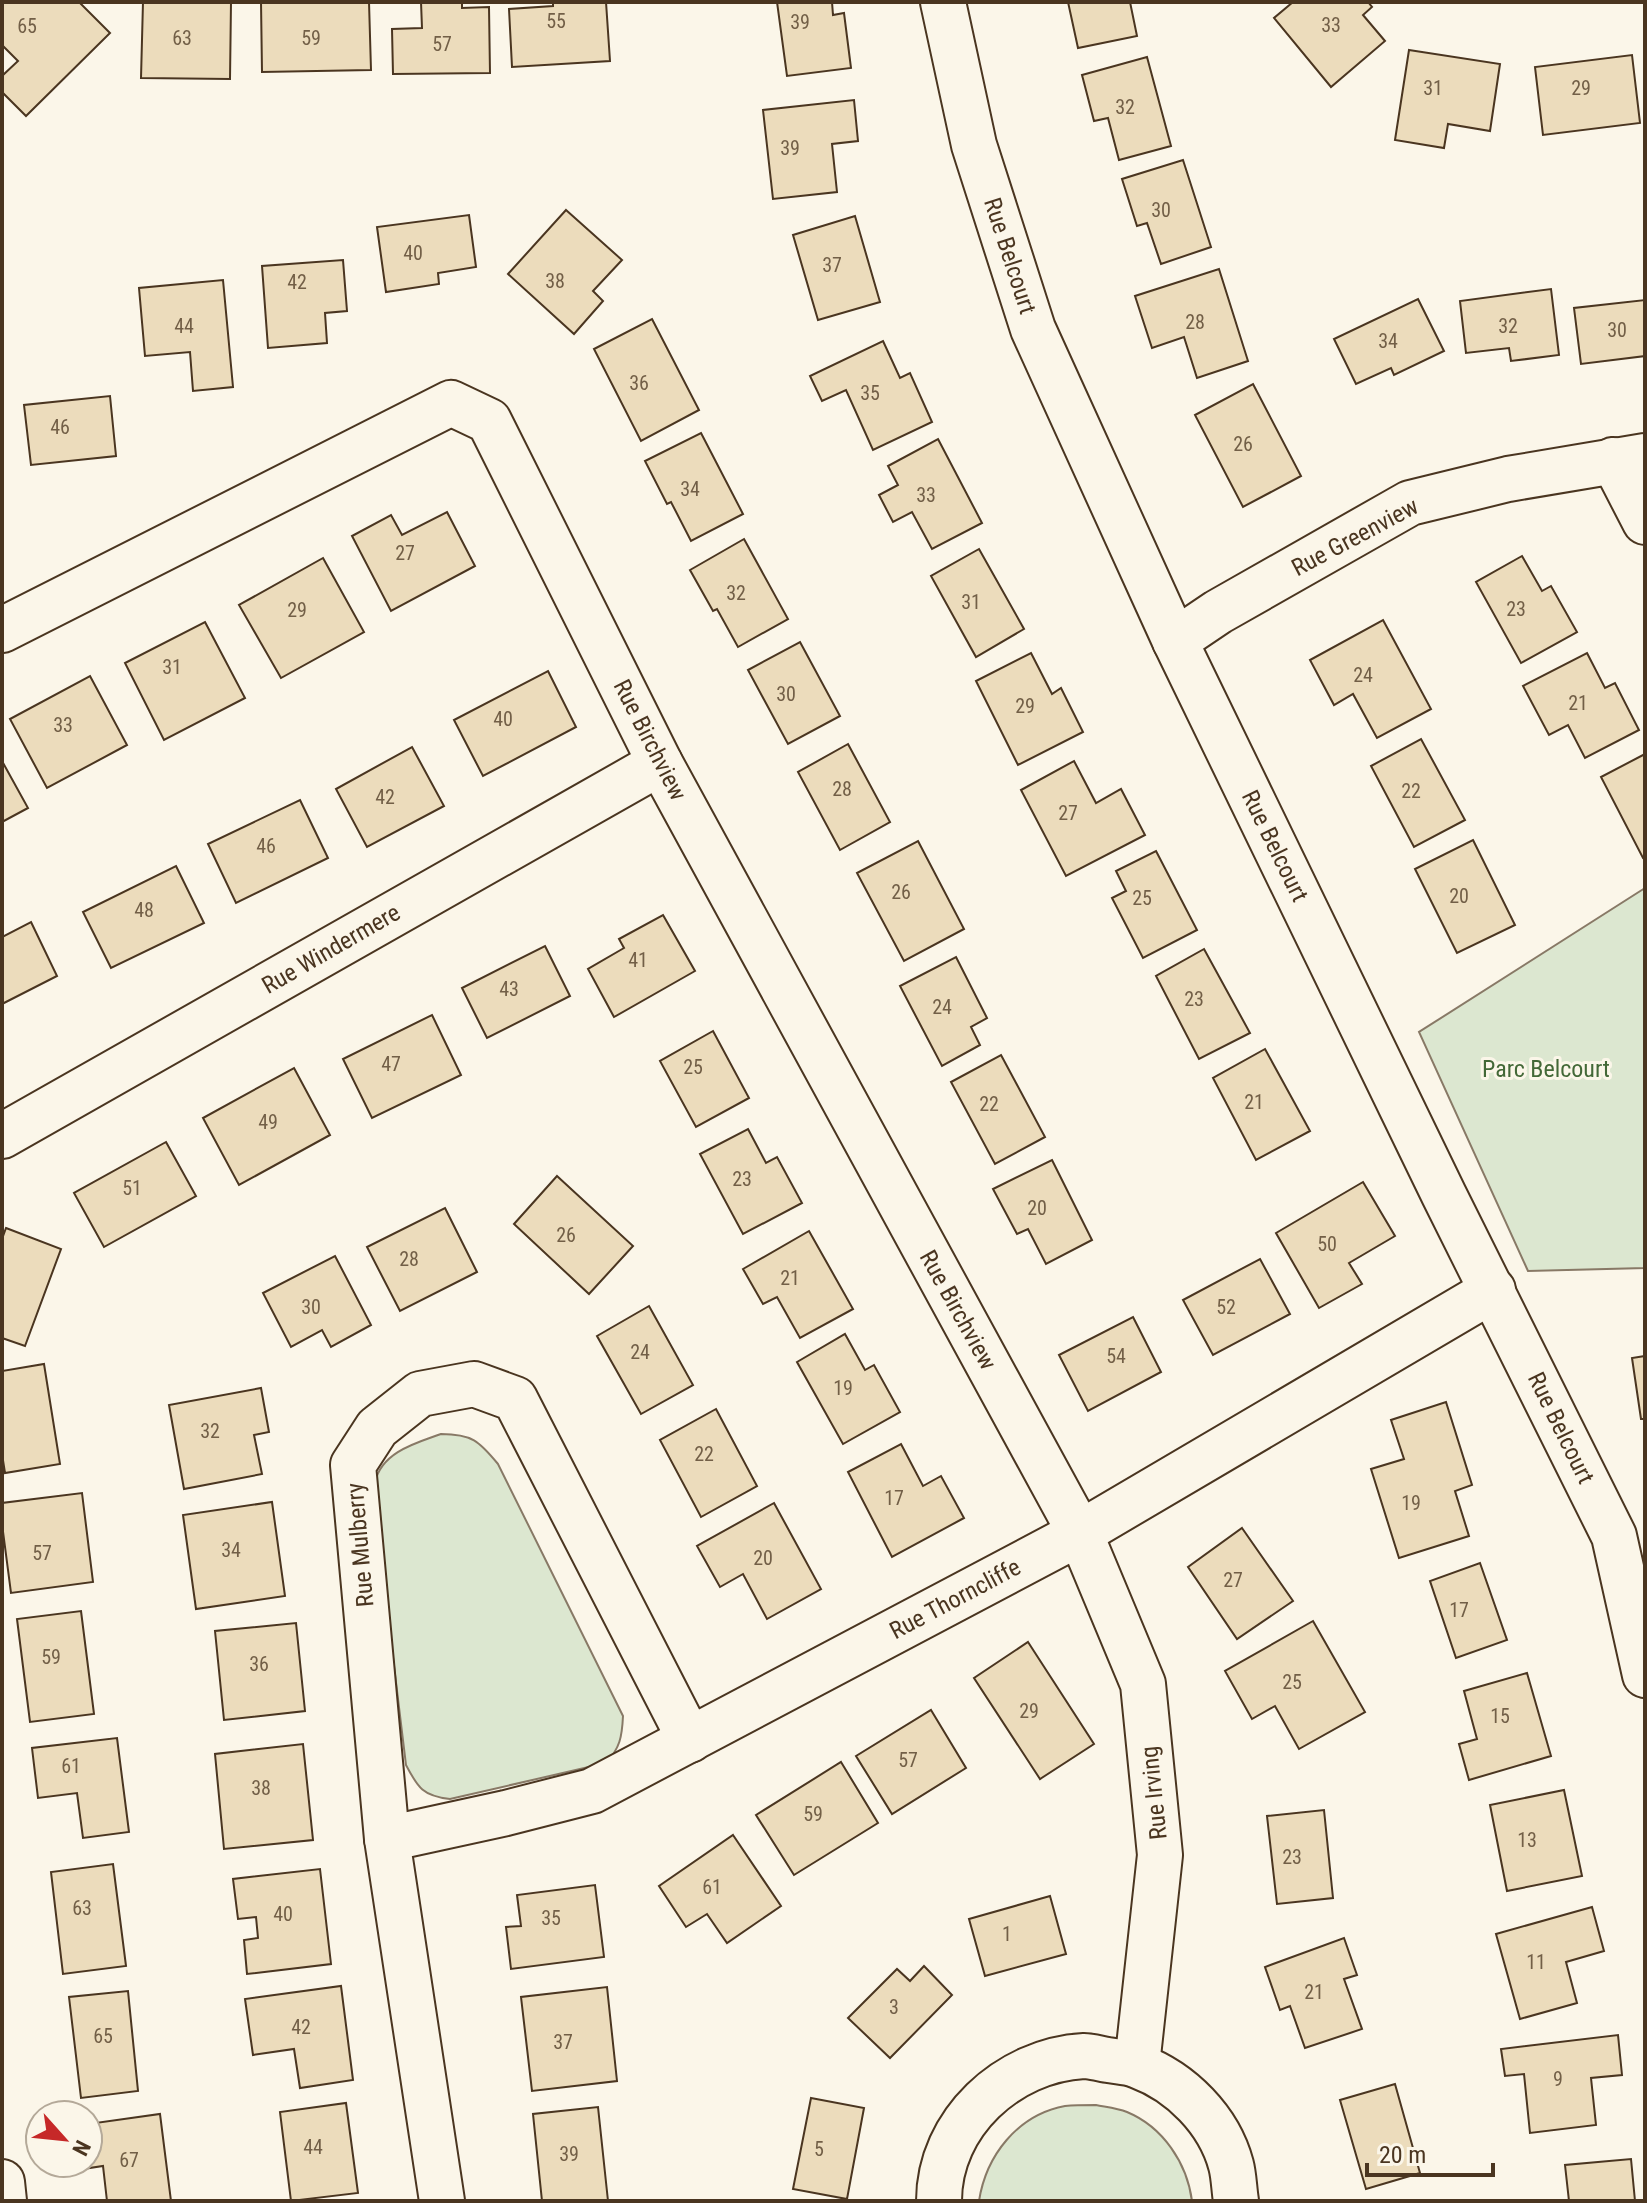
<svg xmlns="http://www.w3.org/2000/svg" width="1647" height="2203" font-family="'Roboto Condensed',sans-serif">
  <rect width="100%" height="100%" fill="#fbf6e9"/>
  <g fill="#dce7d0" stroke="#887966" stroke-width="2">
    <path d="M1645 888V1268L1528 1271 1419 1032Z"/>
    <path d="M441 1434C472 1434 479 1441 498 1464L623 1716C622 1737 620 1748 606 1763L450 1799C423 1796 418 1788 406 1765L375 1509C375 1501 373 1490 375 1482 382 1452 416 1443 441 1434Z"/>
    <path d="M1096 2105C1106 2107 1117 2108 1127 2112 1163 2127 1187 2163 1192 2201H979C986 2156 1017 2115 1065 2106 1075 2105 1086 2105 1096 2105Z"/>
  </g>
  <g fill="#ecdcbc" stroke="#4a3520" stroke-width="2">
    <path d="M2 2H79L110 33 26 116 2 92V76L18 61 2 45Z"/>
    <path d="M143 2H231L230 79 141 78Z"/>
    <path d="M261 2H369L371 70 262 72Z"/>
    <path d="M421 2H462V8L489 7 490 73 393 74 392 29 422 28Z"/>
    <path d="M553 2H606L610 61 512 67 509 9 553 6Z"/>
    <path d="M777 2H832L833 15 844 13 851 68 787 76Z"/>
    <path d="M1068 2H1130L1137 36 1078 48Z"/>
    <path d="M1293 2H1368L1372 7 1363 15 1385 41 1331 87 1274 18Z"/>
    <path d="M1409 50 1500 64 1490 131 1448 124 1444 148 1395 140Z"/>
    <path d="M1632 55 1640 123 1543 135 1535 67Z"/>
    <path d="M1147 57 1171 146 1119 160 1108 118 1094 121 1082 75Z"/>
    <path d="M854 100 858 141 832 144 837 192 773 199 763 110Z"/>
    <path d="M1183 160 1211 247 1161 264 1147 223 1137 226 1122 179Z"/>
    <path d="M566 210 622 260 593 291 603 301 574 334 508 274Z"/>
    <path d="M469 215 476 267 438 273 439 284 386 292 377 227Z"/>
    <path d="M855 216 880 302 818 320 793 235Z"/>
    <path d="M343 260 347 311 325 313 327 343 268 348 262 266Z"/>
    <path d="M1219 269 1248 361 1197 378 1184 337 1152 348 1135 296Z"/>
    <path d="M223 280 233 387 193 391 190 352 145 356 139 288Z"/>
    <path d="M1551 289 1559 355 1511 361 1509 348 1466 353 1460 301Z"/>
    <path d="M1418 299 1444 351 1394 375 1391 368 1356 384 1334 339Z"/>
    <path d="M1645 300V356L1581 364 1574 308Z"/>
    <path d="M652 319 699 410 641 441 594 349Z"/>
    <path d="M883 341 900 378 910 373 932 422 873 450 846 390 822 401 810 376Z"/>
    <path d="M1253 384 1301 476 1243 507 1195 415Z"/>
    <path d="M110 396 116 456 31 465 24 405Z"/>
    <path d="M701 433 743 514 691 541 671 502 667 504 645 461Z"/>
    <path d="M938 439 982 523 932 549 912 512 893 522 879 495 898 485 888 466Z"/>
    <path d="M447 512 475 566 391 611 352 536 391 515 402 535Z"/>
    <path d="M744 539 788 619 738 647 717 609 713 611 690 570Z"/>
    <path d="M979 549 1024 629 976 657 931 576Z"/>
    <path d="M1522 556 1542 591 1551 586 1577 632 1521 663 1476 582Z"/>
    <path d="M323 558 364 632 281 678 239 605Z"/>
    <path d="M1383 620 1431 709 1377 738 1353 694 1334 705 1310 660Z"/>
    <path d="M205 622 245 698 164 740 125 663Z"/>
    <path d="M800 642 840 716 788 744 748 670Z"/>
    <path d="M1031 653 1052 694 1061 688 1083 732 1018 765 976 681Z"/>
    <path d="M1587 653 1605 688 1615 683 1639 730 1585 758 1568 725 1549 735 1523 686Z"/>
    <path d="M548 671 576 727 483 776 454 720Z"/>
    <path d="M90 676 127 745 47 788 10 719Z"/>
    <path d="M1421 739 1465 820 1414 847 1371 766Z"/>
    <path d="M848 744 890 822 840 850 798 772Z"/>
    <path d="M412 747 444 806 367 847 336 789Z"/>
    <path d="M1645 754V857L1643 858 1601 777Z"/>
    <path d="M2 761 28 808 2 822Z"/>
    <path d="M1074 761 1096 803 1121 789 1145 835 1066 876 1021 790Z"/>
    <path d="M300 800 328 858 236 903 208 844Z"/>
    <path d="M1473 840 1515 925 1457 953 1415 869Z"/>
    <path d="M918 841 964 929 904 961 857 873Z"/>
    <path d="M1156 851 1197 930 1143 958 1112 898 1126 891 1116 871Z"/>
    <path d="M176 866 204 923 111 968 83 912Z"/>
    <path d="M663 915 695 971 614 1017 588 969 624 948 619 939Z"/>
    <path d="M31 922 57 976 2 1004V937Z"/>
    <path d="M545 946 570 996 487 1038 462 988Z"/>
    <path d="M1204 949 1250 1033 1199 1059 1156 976Z"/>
    <path d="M956 957 987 1018 971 1027 980 1045 942 1066 900 986Z"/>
    <path d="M432 1015 461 1075 372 1118 343 1059Z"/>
    <path d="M713 1031 749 1098 696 1127 660 1061Z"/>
    <path d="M1265 1049 1310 1131 1256 1160 1213 1078Z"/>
    <path d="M1001 1055 1045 1137 995 1164 951 1082Z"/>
    <path d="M294 1068 330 1135 239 1185 203 1118Z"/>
    <path d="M748 1129 766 1163 777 1157 802 1203 743 1234 700 1154Z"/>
    <path d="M166 1142 196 1196 104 1247 74 1193Z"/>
    <path d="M1052 1160 1092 1240 1046 1264 1028 1229 1017 1234 993 1189Z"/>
    <path d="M557 1176 633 1246 589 1294 514 1224Z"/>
    <path d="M1363 1182 1395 1236 1349 1263 1362 1284 1319 1308 1276 1233Z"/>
    <path d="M445 1208 477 1272 400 1311 367 1247Z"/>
    <path d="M6 1228 61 1249 25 1346 2 1338V1239Z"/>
    <path d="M809 1231 853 1309 800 1338 777 1297 763 1304 743 1269Z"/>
    <path d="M335 1256 371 1325 331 1347 322 1330 291 1347 263 1293Z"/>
    <path d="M1260 1259 1290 1314 1213 1355 1183 1300Z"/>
    <path d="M649 1306 693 1385 641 1414 597 1336Z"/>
    <path d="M1133 1317 1161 1372 1088 1411 1059 1355Z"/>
    <path d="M845 1334 865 1370 874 1365 900 1412 843 1444 797 1362Z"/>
    <path d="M1645 1356V1419H1641L1632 1358Z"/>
    <path d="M44 1364 60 1464 5 1473 2 1454V1371Z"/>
    <path d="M261 1388 269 1432 254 1435 262 1474 184 1489 169 1405Z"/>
    <path d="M1446 1402 1472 1485 1455 1491 1469 1536 1399 1558 1371 1469 1404 1459 1391 1420Z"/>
    <path d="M716 1409 757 1486 701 1517 660 1440Z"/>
    <path d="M901 1444 923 1486 941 1476 964 1518 892 1557 848 1472Z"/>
    <path d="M82 1493 93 1582 11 1593 2 1524V1503Z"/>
    <path d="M272 1502 285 1596 196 1609 183 1515Z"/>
    <path d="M774 1503 821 1589 767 1619 743 1574 720 1587 697 1546Z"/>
    <path d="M1242 1528 1293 1601 1237 1639 1188 1567Z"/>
    <path d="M1480 1563 1507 1640 1456 1658 1430 1581Z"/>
    <path d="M81 1611 94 1714 30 1722 17 1619Z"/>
    <path d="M1313 1621 1365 1712 1299 1749 1275 1706 1252 1719 1225 1671Z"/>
    <path d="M296 1623 305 1711 224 1720 215 1631Z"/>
    <path d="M1028 1642 1094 1744 1040 1779 974 1678Z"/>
    <path d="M1527 1673 1551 1756 1469 1780 1459 1744 1477 1739 1464 1691Z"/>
    <path d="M931 1710 966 1768 892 1814 856 1756Z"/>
    <path d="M117 1738 129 1832 83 1838 77 1793 38 1798 32 1748Z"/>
    <path d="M303 1744 313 1840 224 1849 215 1754Z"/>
    <path d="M841 1762 878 1823 794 1875 756 1815Z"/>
    <path d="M1564 1790 1582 1876 1507 1891 1490 1805Z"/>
    <path d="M1324 1810 1333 1898 1277 1904 1267 1816Z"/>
    <path d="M733 1835 781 1906 727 1943 707 1914 686 1927 659 1886Z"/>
    <path d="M113 1864 126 1966 63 1974 51 1872Z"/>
    <path d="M320 1869 331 1964 247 1974 244 1940 258 1938 256 1917 238 1919 233 1879Z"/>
    <path d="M595 1885 604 1957 511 1969 506 1927 521 1926 517 1895Z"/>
    <path d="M1050 1896 1066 1954 985 1976 969 1919Z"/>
    <path d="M1592 1907 1604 1951 1566 1962 1577 2003 1520 2019 1496 1934Z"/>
    <path d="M1344 1938 1357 1975 1344 1979 1362 2029 1305 2048 1290 2006 1280 2010 1265 1967Z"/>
    <path d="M924 1966 952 1995 890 2058 848 2018 897 1969 910 1981Z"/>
    <path d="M341 1986 353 2080 300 2088 294 2049 253 2055 245 1999Z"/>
    <path d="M607 1987 617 2081 532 2091 521 1997Z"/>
    <path d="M128 1991 138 2091 81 2098 69 1997Z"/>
    <path d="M1618 2035 1622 2075 1591 2078 1596 2125 1530 2133 1524 2074 1505 2076 1501 2049Z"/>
    <path d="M1395 2084 1420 2173 1366 2189 1340 2100Z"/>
    <path d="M811 2098 864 2108 847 2199 793 2189Z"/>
    <path d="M346 2103 358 2193 291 2201 280 2112Z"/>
    <path d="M598 2107 608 2201H542L533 2114Z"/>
    <path d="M160 2114 171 2201H107L103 2166 83 2169V2163H88V2124Z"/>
    <path d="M1631 2159 1635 2201H1569L1565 2165Z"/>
  </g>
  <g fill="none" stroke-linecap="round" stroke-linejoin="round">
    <g stroke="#4a3520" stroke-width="48">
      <g id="minor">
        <path d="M943 2 974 145 1033 329 1175 641 1444 1195 1614 1536 1645 1675"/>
        <path d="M1613 460 1645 522"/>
        <path d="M2 630 451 403 489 421 660 763 1080 1533 1143 1684 1160 1855 1137 2065"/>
        <path d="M1175 641 1218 612 1410 503 1508 479 1645 456"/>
        <path d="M2 1136 660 763"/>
        <path d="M387 1839 506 1813 592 1791 1080 1533 1493 1290"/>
        <path d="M2 2182 4 2201"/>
        <path d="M442 2201 387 1839 353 1465 377 1428 420 1394 474 1384 515 1399 690 1740"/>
        <path d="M939 2201C939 2123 1008 2060 1084 2056 1092 2056 1100 2059 1108 2060 1118 2062 1129 2062 1138 2066 1181 2082 1219 2120 1231 2165 1234 2176 1234 2189 1236 2201"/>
      </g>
    </g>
    <use href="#minor" stroke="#fbf6e9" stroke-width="44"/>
  </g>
  <g text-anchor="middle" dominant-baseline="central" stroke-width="6" stroke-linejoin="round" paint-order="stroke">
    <g font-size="20" fill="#725f47">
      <text x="556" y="21">55</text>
      <text x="800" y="22">39</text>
      <text x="1331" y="25">33</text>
      <text x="27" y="26">65</text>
      <text x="182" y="38">63</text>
      <text x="311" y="38">59</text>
      <text x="442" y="44">57</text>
      <text x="1433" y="88">31</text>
      <text x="1581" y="88">29</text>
      <text x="1125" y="107">32</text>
      <text x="790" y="148">39</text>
      <text x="1161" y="210">30</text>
      <text x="413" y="253">40</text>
      <text x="832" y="265">37</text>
      <text x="555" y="281">38</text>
      <text x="297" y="282">42</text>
      <text x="1195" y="322">28</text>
      <text x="184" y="326">44</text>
      <text x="1508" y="326">32</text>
      <text x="1617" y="330">30</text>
      <text x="1388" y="341">34</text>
      <text x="639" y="383">36</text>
      <text x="870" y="393">35</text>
      <text x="60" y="427">46</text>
      <text x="1243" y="444">26</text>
      <text x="690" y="489">34</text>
      <text x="926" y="495">33</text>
      <text x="405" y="553">27</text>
      <text x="736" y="593">32</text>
      <text x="971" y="602">31</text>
      <text x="1516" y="609">23</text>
      <text x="297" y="610">29</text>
      <text x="172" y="667">31</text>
      <text x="1363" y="675">24</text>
      <text x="786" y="694">30</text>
      <text x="1578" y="703">21</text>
      <text x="1025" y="706">29</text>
      <text x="503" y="719">40</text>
      <text x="63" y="725">33</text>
      <text x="842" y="789">28</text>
      <text x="1411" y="791">22</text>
      <text x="385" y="797">42</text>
      <text x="1068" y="813">27</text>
      <text x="266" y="846">46</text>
      <text x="901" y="892">26</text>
      <text x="1459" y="896">20</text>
      <text x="1142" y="898">25</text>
      <text x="144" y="910">48</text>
      <text x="638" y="960">41</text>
      <text x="509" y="989">43</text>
      <text x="1194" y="999">23</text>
      <text x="942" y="1007">24</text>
      <text x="391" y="1064">47</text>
      <text x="693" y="1067">25</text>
      <text x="1254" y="1102">21</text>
      <text x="989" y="1104">22</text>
      <text x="268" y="1122">49</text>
      <text x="742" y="1179">23</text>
      <text x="132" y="1188">51</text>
      <text x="1037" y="1208">20</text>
      <text x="566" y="1235">26</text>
      <text x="1327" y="1244">50</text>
      <text x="409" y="1259">28</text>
      <text x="790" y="1278">21</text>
      <text x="311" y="1307">30</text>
      <text x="1226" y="1307">52</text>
      <text x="640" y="1352">24</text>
      <text x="1116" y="1356">54</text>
      <text x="843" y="1388">19</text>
      <text x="210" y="1431">32</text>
      <text x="704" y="1454">22</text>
      <text x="894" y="1498">17</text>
      <text x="1411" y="1503">19</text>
      <text x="231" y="1550">34</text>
      <text x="42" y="1553">57</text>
      <text x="763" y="1558">20</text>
      <text x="1233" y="1580">27</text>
      <text x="1459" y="1610">17</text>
      <text x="51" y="1657">59</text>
      <text x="259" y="1664">36</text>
      <text x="1292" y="1682">25</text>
      <text x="1029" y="1711">29</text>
      <text x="1500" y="1716">15</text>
      <text x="908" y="1760">57</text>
      <text x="71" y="1766">61</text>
      <text x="261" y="1788">38</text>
      <text x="813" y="1814">59</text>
      <text x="1527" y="1840">13</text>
      <text x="1292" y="1857">23</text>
      <text x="712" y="1887">61</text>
      <text x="82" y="1908">63</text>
      <text x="283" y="1914">40</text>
      <text x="551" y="1918">35</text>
      <text x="1007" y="1934">1</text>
      <text x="1536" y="1962">11</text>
      <text x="1314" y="1992">21</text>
      <text x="894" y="2007">3</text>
      <text x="301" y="2027">42</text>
      <text x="103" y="2036">65</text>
      <text x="563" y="2042">37</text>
      <text x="1558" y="2079">9</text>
      <text x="313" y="2147">44</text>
      <text x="819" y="2149">5</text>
      <text x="569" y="2154">39</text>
      <text x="129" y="2160">67</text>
    </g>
    <g font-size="24" fill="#4a3520" stroke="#fbf6e9">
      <text transform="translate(1010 256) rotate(72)">Rue Belcourt</text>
      <text transform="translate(1355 537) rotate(-28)">Rue Greenview</text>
      <text transform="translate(650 740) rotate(63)">Rue Birchview</text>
      <text transform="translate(1275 846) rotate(64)">Rue Belcourt</text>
      <text transform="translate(331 949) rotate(-30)">Rue Windermere</text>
      <text transform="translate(958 1310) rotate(61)">Rue Birchview</text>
      <text transform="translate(1561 1428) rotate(64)">Rue Belcourt</text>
      <text transform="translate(360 1545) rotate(-95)">Rue Mulberry</text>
      <text transform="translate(955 1599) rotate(-28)">Rue Thorncliffe</text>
      <text transform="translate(1154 1793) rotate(-96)">Rue Irving</text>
    </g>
    <g font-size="24" fill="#436837" stroke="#fbf6e9">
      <text x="1546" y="1069">Parc Belcourt</text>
    </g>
  </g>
  <rect width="1647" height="2203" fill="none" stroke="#4a3520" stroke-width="8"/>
  <g transform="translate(64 2139) rotate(117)"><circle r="38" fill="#fbf6e9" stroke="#b4a999" stroke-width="2"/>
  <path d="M0-6L14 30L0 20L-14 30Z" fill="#c62828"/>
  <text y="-12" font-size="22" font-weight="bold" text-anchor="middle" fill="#4a3520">N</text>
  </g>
  <path d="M1367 2163v12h126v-12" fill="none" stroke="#4a3520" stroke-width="4"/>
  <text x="1379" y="2163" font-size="24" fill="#4a3520" stroke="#fbf6e9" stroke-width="6" paint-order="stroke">20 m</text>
</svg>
